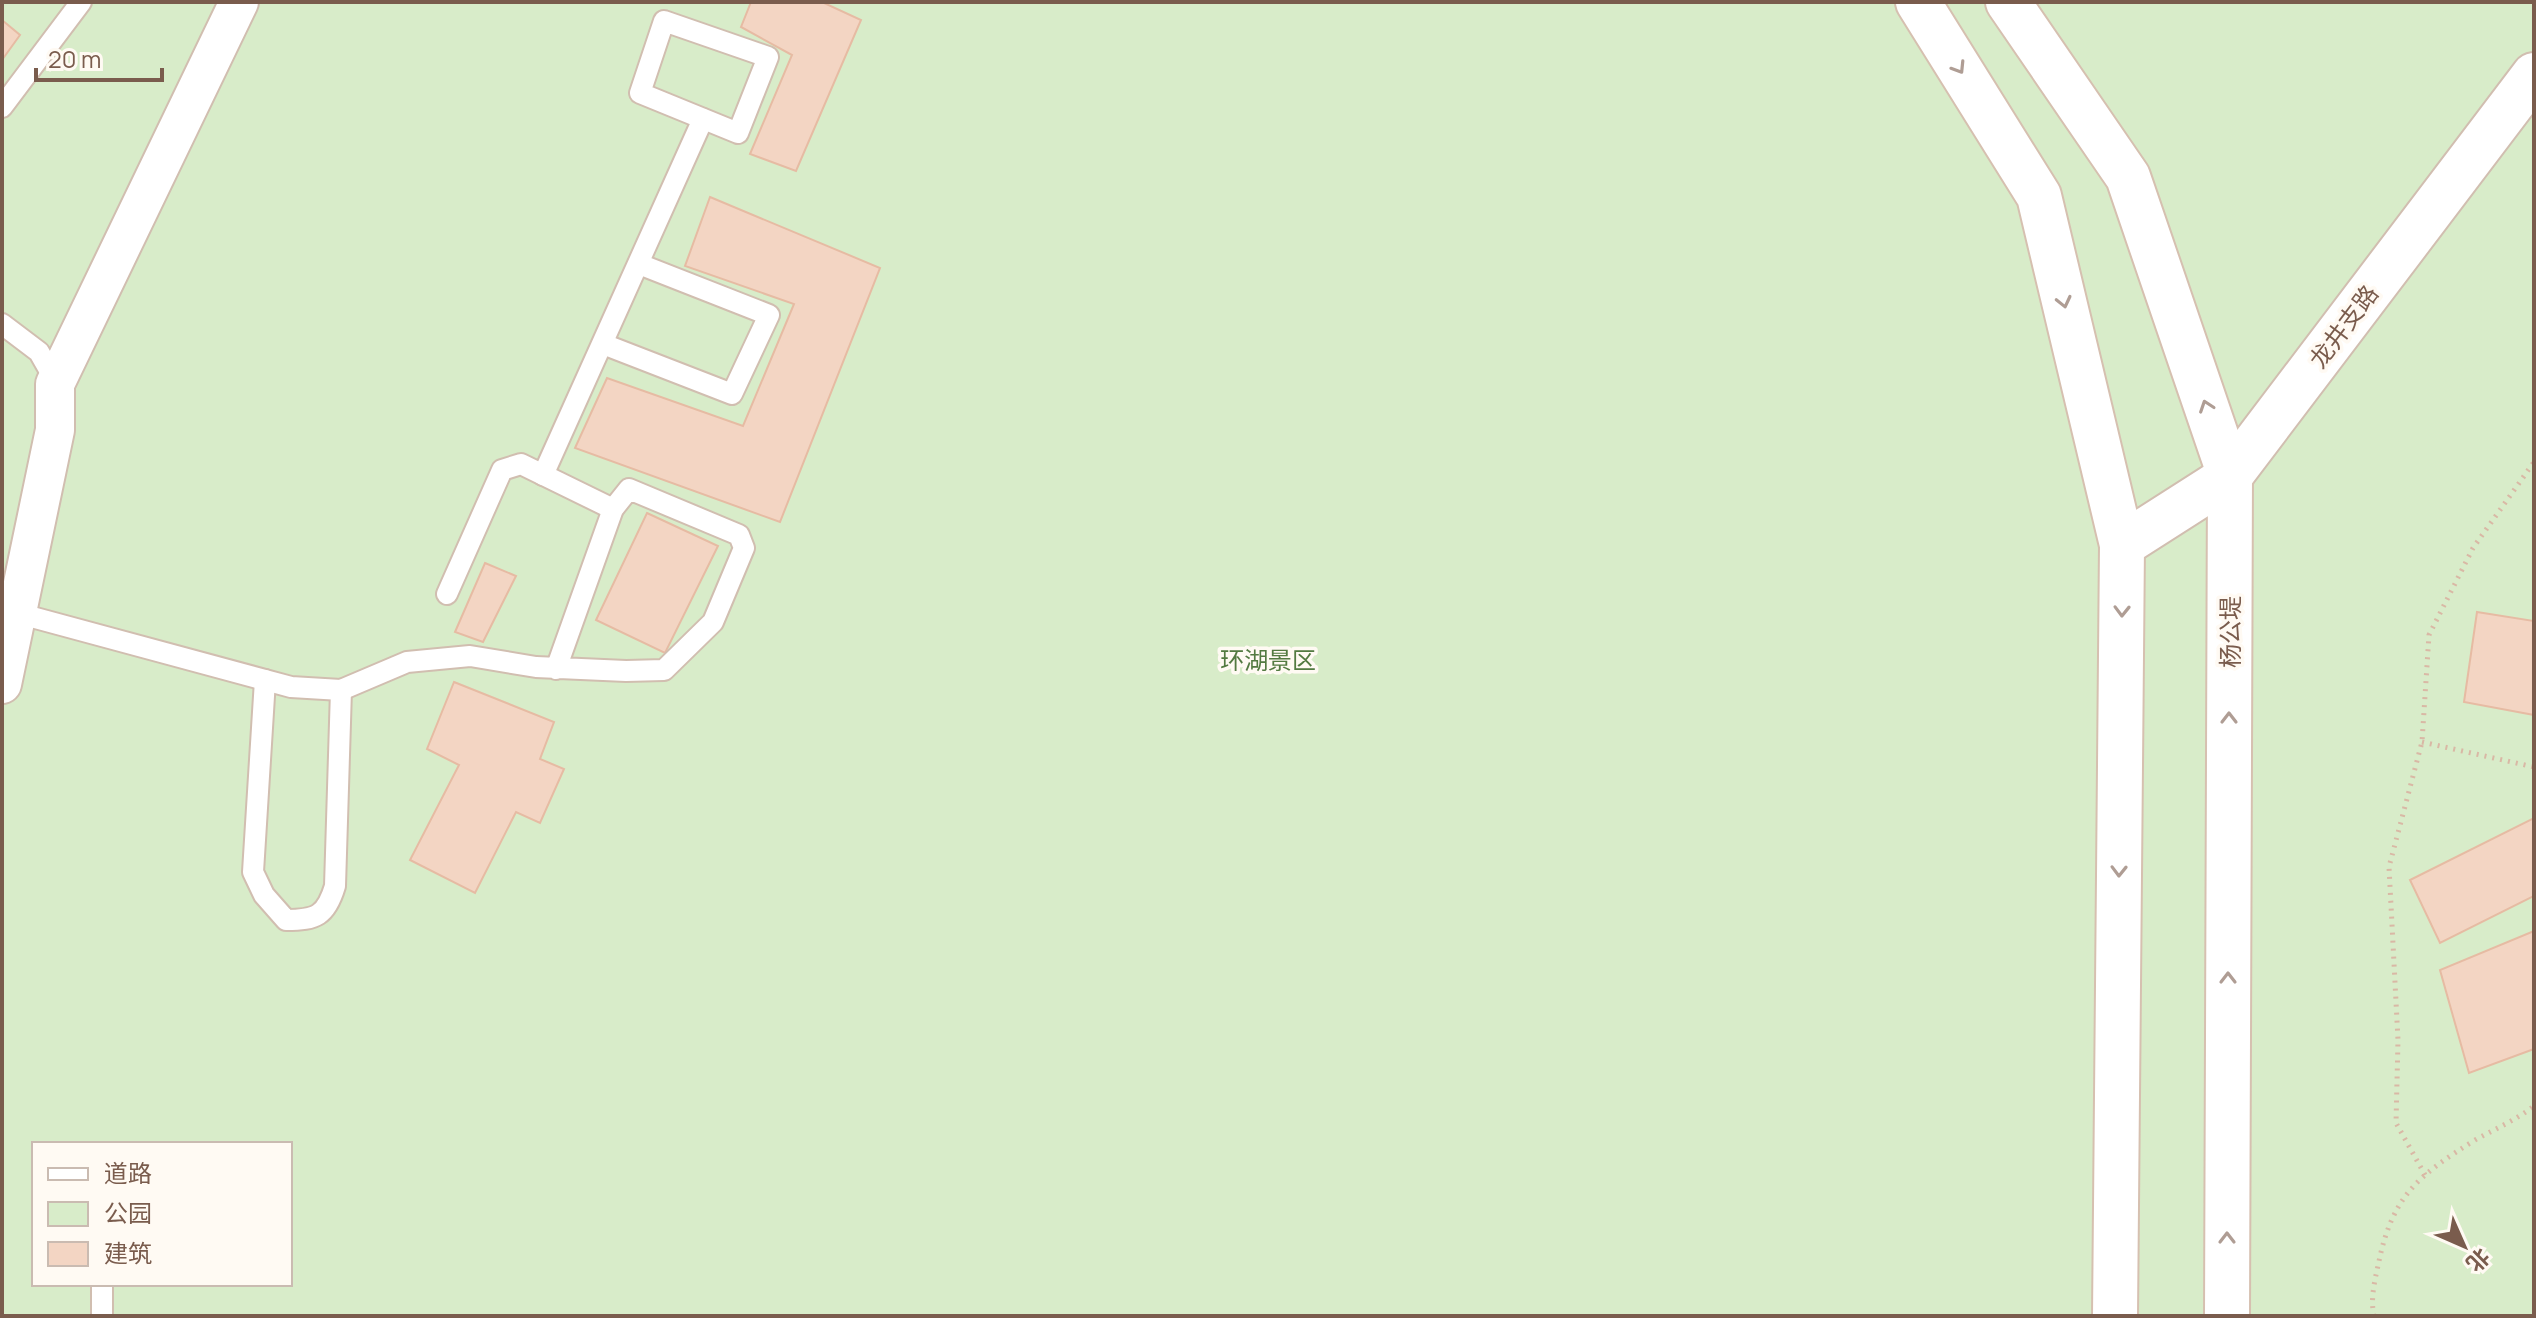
<svg xmlns="http://www.w3.org/2000/svg" width="2536" height="1318" font-family="Manrope,'Noto Sans SC',sans-serif">
  <rect width="100%" height="100%" fill="#fdf6ec"/>
  <path fill="#d8ecc9" fill-rule="evenodd" d="M2 2H2534V1316H2ZM34 1144H290V1284H34Z"/>
  <g fill="#f3d5c3" stroke="#e6bba3" stroke-width="2">
    <path d="M751 2H822L861 20 796 171 750 154 792 55 741 27Z"/>
    <path d="M2 20 20 35 2 60Z"/>
    <path d="M710 197 880 268 780 522 575 448 607 378 743 426 794 304 685 266Z"/>
    <path d="M647 513 718 546 665 653 596 620Z"/>
    <path d="M485 563 516 576 483 642 455 632Z"/>
    <path d="M2477 612 2534 621V715L2464 702Z"/>
    <path d="M454 682 554 722 540 759 564 769 540 823 516 812 475 893 410 860 459 765 427 749Z"/>
    <path d="M2534 818V896L2440 943 2410 880Z"/>
    <path d="M2534 931V1049L2469 1073 2440 970Z"/>
  </g>
  <g fill="none" stroke-linecap="round" stroke-linejoin="round">
    <g stroke="#d1beb0" stroke-width="24">
      <g id="service">
        <path d="M664 21 768 57 738 133 640 93Z"/>
        <path d="M2 107 81 2"/>
        <path d="M2 324 39 352 55 380V384"/>
        <path d="M603 344 732 394 769 315 639 264"/>
        <path d="M543 475 703 119"/>
        <path d="M447 594 502 470 521 464 613 509"/>
        <path d="M17 613 291 687 341 690 407 662 470 656 536 667 626 671 664 670 713 622 744 548 739 535 629 489 613 509 556 669"/>
        <path d="M265 680 253 872 264 895 286 920C316 920 326 916 335 886L341 690"/>
        <path d="M102 1284V1316"/>
      </g>
    </g>
    <g stroke="#d1beb0" stroke-width="42">
      <path id="minor" d="M2 684 55 430V384L239 2"/>
    </g>
    <g stroke="#d1beb0" stroke-width="48">
      <path id="tertiary" d="M2122 545 2230 476 2534 75"/>
    </g>
    <g stroke="#d6c0b0" stroke-width="48">
      <g id="secondary">
        <path d="M1918 2 2039 196 2122 545 2115 1316"/>
        <path d="M2008 2 2128 177 2230 476 2227 1316"/>
      </g>
    </g>
    <g stroke="#d9b8a5" stroke-width="5" stroke-dasharray="2 6" stroke-linecap="butt">
      <path d="M2422 742 2534 767"/>
      <path d="M2425 1175 2396 1123 2398 1040 2389 867 2422 742 2429 635 2473 548 2534 462"/>
      <path d="M2374 1316C2370 1298 2375 1280 2379 1261 2393 1195 2419 1175 2475 1140 2495 1129 2516 1120 2534 1106"/>
    </g>
    <use href="#service" stroke="#fff" stroke-width="20"/>
    <use href="#minor" stroke="#fff" stroke-width="38"/>
    <use href="#tertiary" stroke="#fff" stroke-width="44"/>
    <use href="#secondary" stroke="#fff" stroke-width="44"/>
  </g>
  <defs><path id="oneway-chevron" d="M-2-3.5L2.5 0L-2 3.5" fill="none" stroke-width="1.6" stroke-linecap="round" stroke-linejoin="round" transform="scale(2)"/></defs>
  <g stroke="#af9d94">
    <use href="#oneway-chevron" transform="translate(1959 68) rotate(58)"/>
    <use href="#oneway-chevron" transform="translate(2064 302) rotate(77)"/>
    <use href="#oneway-chevron" transform="translate(2206 406) rotate(-109)"/>
    <use href="#oneway-chevron" transform="translate(2122 611) rotate(91)"/>
    <use href="#oneway-chevron" transform="translate(2229 718) rotate(-90)"/>
    <use href="#oneway-chevron" transform="translate(2119 871) rotate(91)"/>
    <use href="#oneway-chevron" transform="translate(2228 978) rotate(-90)"/>
    <use href="#oneway-chevron" transform="translate(2227 1238) rotate(-90)"/>
  </g>
  <g text-anchor="middle" dominant-baseline="central" stroke-width="7" stroke-linejoin="round" paint-order="stroke">
    <g font-size="24" fill="#7a5c4d" stroke="#fffaf3">
      <text transform="translate(2343 326) rotate(-53)">龙井支路</text>
      <text transform="translate(2229 632) rotate(-90)">杨公堤</text>
    </g>
    <g font-size="24" fill="#537a41" stroke="#fffaf3">
      <text x="1268" y="659">环湖景区</text>
    </g>
  </g>
  <rect width="2536" height="1318" fill="none" stroke="#7a5c4d" stroke-width="8"/>
  <rect x="32" y="1142" width="260" height="144" fill="#fffaf3" stroke="#cabbb1" stroke-width="2"/>
  <rect x="48" y="1168" width="40" height="12" fill="#ffffff" stroke="#cabbb1" stroke-width="2"/>
  <text x="104" y="1182" font-size="24" fill="#7a5c4d">道路</text>
  <rect x="48" y="1202" width="40" height="24" fill="#d8ecc9" stroke="#cabbb1" stroke-width="2"/>
  <text x="104" y="1222" font-size="24" fill="#7a5c4d">公园</text>
  <rect x="48" y="1242" width="40" height="24" fill="#f3d5c3" stroke="#cabbb1" stroke-width="2"/>
  <text x="104" y="1262" font-size="24" fill="#7a5c4d">建筑</text>
  <g transform="translate(2464 1246) rotate(135)" stroke="#fffaf3" stroke-width="6" paint-order="stroke">
  <path d="M0-6L14 30L0 20L-14 30Z" fill="#7a5c4d"/>
  <text y="-12" font-size="22" font-weight="bold" text-anchor="middle" fill="#7a5c4d">北</text>
  </g>
  <path d="M36 68v12h126v-12" fill="none" stroke="#7a5c4d" stroke-width="4"/>
  <text x="48" y="68" font-size="24" fill="#7a5c4d" stroke="#fffaf3" stroke-width="6" paint-order="stroke">20 m</text>
</svg>
